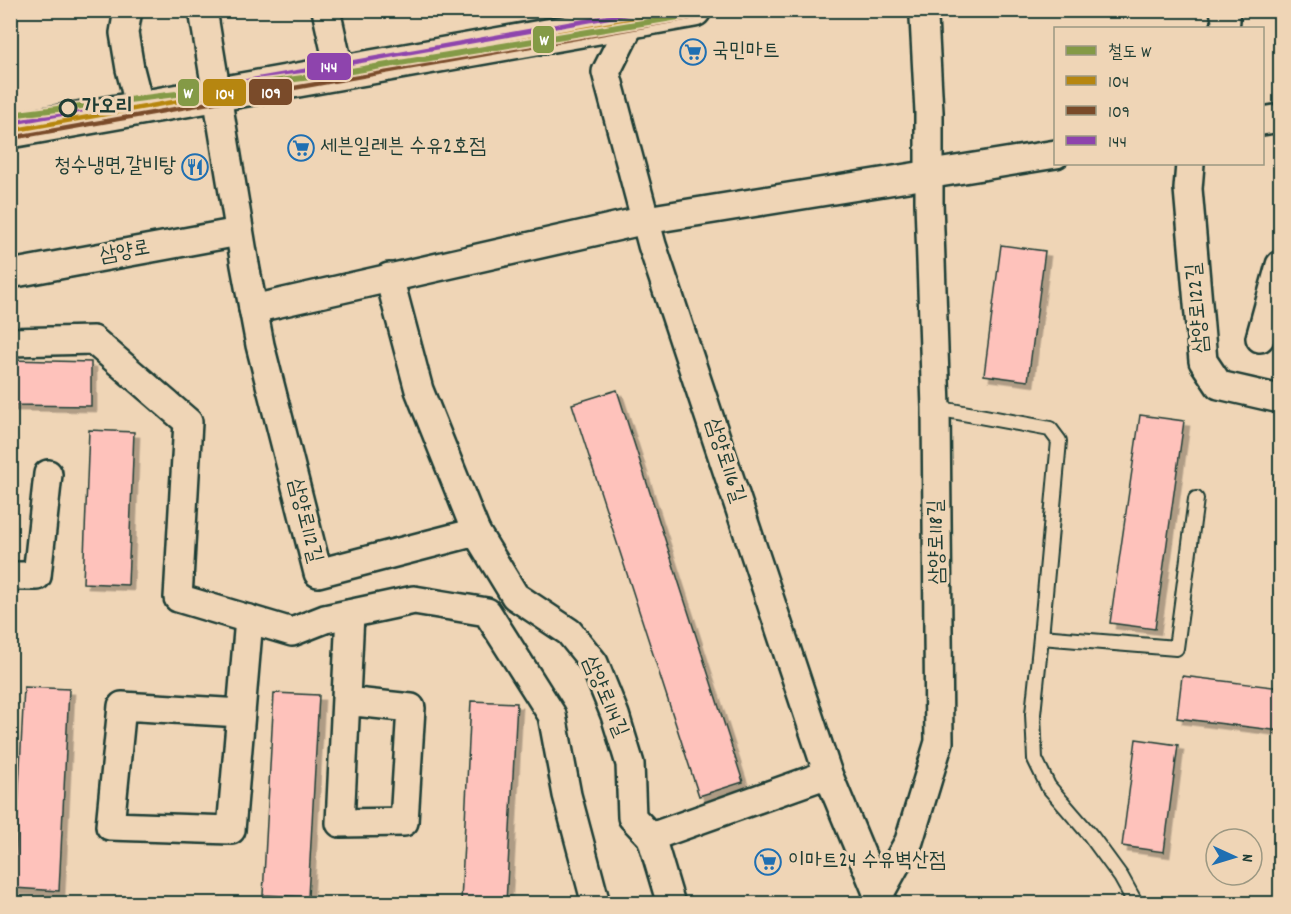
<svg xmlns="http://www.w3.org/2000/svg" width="1291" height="914" font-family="Dekko,'Poor Story',sans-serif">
  <defs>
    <filter id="shadow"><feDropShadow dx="5.5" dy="5.5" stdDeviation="0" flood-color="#0004"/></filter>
  </defs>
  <rect width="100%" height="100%" fill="#efd5b6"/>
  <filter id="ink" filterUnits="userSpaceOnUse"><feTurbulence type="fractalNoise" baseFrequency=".0167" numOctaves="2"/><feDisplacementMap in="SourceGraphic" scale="12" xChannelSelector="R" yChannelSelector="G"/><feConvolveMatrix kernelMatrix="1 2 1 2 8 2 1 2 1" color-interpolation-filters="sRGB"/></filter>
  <g filter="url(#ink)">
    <g fill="#fec2bb" stroke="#1f3d34" stroke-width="1.5" filter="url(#shadow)">
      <path d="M1001 245 1045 251 1028 381 984 375Z"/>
      <path d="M10 360 91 362V406L10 405Z"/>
      <path d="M617 390 743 782 699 796 572 404Z"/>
      <path d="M1140 415 1184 421 1155 629 1110 623Z"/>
      <path d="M89 430 134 432 128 585 83 583Z"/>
      <path d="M1182 676 1281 688V731L1177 718Z"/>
      <path d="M24 687 69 689 59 891 14 888Z"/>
      <path d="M274 693 319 695 308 897 263 895Z"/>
      <path d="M471 701 517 703 506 903 461 902Z"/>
      <path d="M1136 739 1178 745 1164 852 1122 846Z"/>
    </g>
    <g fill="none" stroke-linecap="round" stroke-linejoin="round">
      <g stroke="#1f3d34" stroke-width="18">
        <g id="service">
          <path d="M936 408 1050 429 1059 441 1041 637 1176 648 1196 499"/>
          <path d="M1041 637 1033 714 1035 759 1048 786 1091 836 1121 877 1136 904"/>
        </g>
      </g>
      <g stroke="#1f3d34" stroke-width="32">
        <g id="minor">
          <path d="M128 10 124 33 130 69 140 108"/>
          <path d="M203 10 245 265 260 345 318 573 476 532"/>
          <path d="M326 10 340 73"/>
          <path d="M639 10 631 22 606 72 652 245 828 774 879 897 884 904"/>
          <path d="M1224 10 1226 20 1225 28"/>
          <path d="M1262 121 1280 118"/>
          <path d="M1190 164 1188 189 1203 361 1219 385 1280 399"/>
          <path d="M10 274 239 232"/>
          <path d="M389 277 419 390 476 532 515 596 569 632 594 663 615 715 630 764 632 817 651 837 828 774"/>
          <path d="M253 309 646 220 1056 154"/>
          <path d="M1260 338 1280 265"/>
          <path d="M10 342 93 340 188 422 178 598 292 632 325 619 414 600 487 612 552 715 567 795 596 904"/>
          <path d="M10 576H37L48 474"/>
          <path d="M346 701 411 708 404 822 340 823 350 614"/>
          <path d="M241 713 122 706 110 826 231 830 249 619"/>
          <path d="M651 837 671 904"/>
          <path d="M874 904 909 841 939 742 936 408 929 202V112L924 18 928 10"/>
        </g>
      </g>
      <g stroke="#1f3d34" stroke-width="38">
        <path id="secondary" d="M10 131 694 10"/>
      </g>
      <use href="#service" stroke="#efd5b6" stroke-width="14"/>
      <use href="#minor" stroke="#efd5b6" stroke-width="27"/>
      <use href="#secondary" stroke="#efd5b6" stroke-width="33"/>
      <g stroke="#efd5b6" stroke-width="9">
        <path id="bus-1" d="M10 131 691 10"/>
      </g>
      <g stroke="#efd5b6" stroke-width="9">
        <path id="bus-2" d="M11 138 695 17"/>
      </g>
      <g stroke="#efd5b6" stroke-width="9">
        <path id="bus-3" d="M10 123 648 10"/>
      </g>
      <use href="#bus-1" stroke="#b68610" stroke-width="4.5"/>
      <use href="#bus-2" stroke="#7a4b2a" stroke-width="4.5"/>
      <use href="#bus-3" stroke="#8e44ad" stroke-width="4.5"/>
      <g stroke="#efd5b6" stroke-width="10">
        <path id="rail-1" d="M10 115 327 75 721 10"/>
      </g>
      <use href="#rail-1" stroke="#849a46" stroke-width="6"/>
    </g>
  </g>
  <defs>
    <g id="supermarket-ring" transform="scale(1.35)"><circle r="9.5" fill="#efd5b6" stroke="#1f6fb2" stroke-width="1.5"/><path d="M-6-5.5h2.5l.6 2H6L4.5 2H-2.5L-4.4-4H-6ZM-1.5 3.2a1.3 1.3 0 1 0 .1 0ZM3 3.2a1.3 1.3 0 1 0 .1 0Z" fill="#1f6fb2"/></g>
    <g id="restaurant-ring" transform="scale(1.35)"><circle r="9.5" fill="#efd5b6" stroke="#1f6fb2" stroke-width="1.5"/><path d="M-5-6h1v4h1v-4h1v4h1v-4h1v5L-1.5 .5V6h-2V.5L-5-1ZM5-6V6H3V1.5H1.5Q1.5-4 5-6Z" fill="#1f6fb2"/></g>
  </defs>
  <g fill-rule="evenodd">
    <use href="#supermarket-ring" x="693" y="52"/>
    <use href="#supermarket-ring" x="301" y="148"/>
    <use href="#restaurant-ring" x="195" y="167"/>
    <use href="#supermarket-ring" x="768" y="862"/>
  </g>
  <circle fill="#efd5b6" stroke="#1f3d34" stroke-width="3" cx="68" cy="108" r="8"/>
  <g text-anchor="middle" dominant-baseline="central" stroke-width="6" stroke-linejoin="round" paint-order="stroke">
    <g font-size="21" fill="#1f3d34" stroke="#efd5b6" text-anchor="start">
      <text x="712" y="52">국민마트</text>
      <text x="320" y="148">세븐일레븐 수유2호점</text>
      <text x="176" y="167" text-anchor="end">청수냉면,갈비탕</text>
      <text x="788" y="862">이마트24 수유벽산점</text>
    </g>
    <g font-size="21" font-weight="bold" fill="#1f3d34" stroke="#efd5b6" text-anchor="start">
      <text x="82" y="108">가오리</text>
    </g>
    <g font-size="21" fill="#1f3d34" stroke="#efd5b6">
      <text transform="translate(125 253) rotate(-10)">삼양로</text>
      <text transform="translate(1199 308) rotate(-95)">삼양로122길</text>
      <text transform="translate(724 461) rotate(72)">삼양로116길</text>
      <text transform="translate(304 521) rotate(76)">삼양로112길</text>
      <text transform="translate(938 542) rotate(-91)">삼양로118길</text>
      <text transform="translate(604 697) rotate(67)">삼양로114길</text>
    </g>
  </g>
  <g stroke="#efd5b6" stroke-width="2">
    <rect x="532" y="25" width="23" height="29" rx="6" fill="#849a46"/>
    <rect x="306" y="52" width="46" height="29" rx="6" fill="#8e44ad"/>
    <rect x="248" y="78" width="45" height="28" rx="6" fill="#7a4b2a"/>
    <rect x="177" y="78" width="23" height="29" rx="6" fill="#849a46"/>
    <rect x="202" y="78" width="45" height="29" rx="6" fill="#b68610"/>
  </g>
  <g font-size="16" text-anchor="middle" font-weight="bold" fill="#fff">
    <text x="544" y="45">W</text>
    <text x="329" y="72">144</text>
    <text x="271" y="98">109</text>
    <text x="188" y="98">W</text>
    <text x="225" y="99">104</text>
  </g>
  <rect width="1291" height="914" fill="none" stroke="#efd5b6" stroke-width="36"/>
  <rect x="18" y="18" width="1255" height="878" fill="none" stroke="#1f3d34" stroke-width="2" filter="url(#ink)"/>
  <rect x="1054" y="27" width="210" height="138" fill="#efd5b6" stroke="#9c9882" stroke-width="1.5"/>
  <rect x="1066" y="46" width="30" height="9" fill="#849a46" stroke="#9c9882" stroke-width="1.5"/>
  <text x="1108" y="57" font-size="18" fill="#1f3d34">철도 W</text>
  <rect x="1066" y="76" width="30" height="9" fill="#b68610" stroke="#9c9882" stroke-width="1.5"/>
  <text x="1108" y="87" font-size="18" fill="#1f3d34">104</text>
  <rect x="1066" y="106" width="30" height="9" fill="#7a4b2a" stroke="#9c9882" stroke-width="1.5"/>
  <text x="1108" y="117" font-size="18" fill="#1f3d34">109</text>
  <rect x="1066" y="136" width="30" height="9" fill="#8e44ad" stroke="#9c9882" stroke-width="1.5"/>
  <text x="1108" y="147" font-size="18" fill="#1f3d34">144</text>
  <g transform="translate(1234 857) rotate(94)"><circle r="28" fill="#efd5b6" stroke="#9c9882" stroke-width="1.5"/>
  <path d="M0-4.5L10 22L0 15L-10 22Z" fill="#1f6fb2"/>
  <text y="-9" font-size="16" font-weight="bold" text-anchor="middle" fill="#1f3d34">N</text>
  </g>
</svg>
